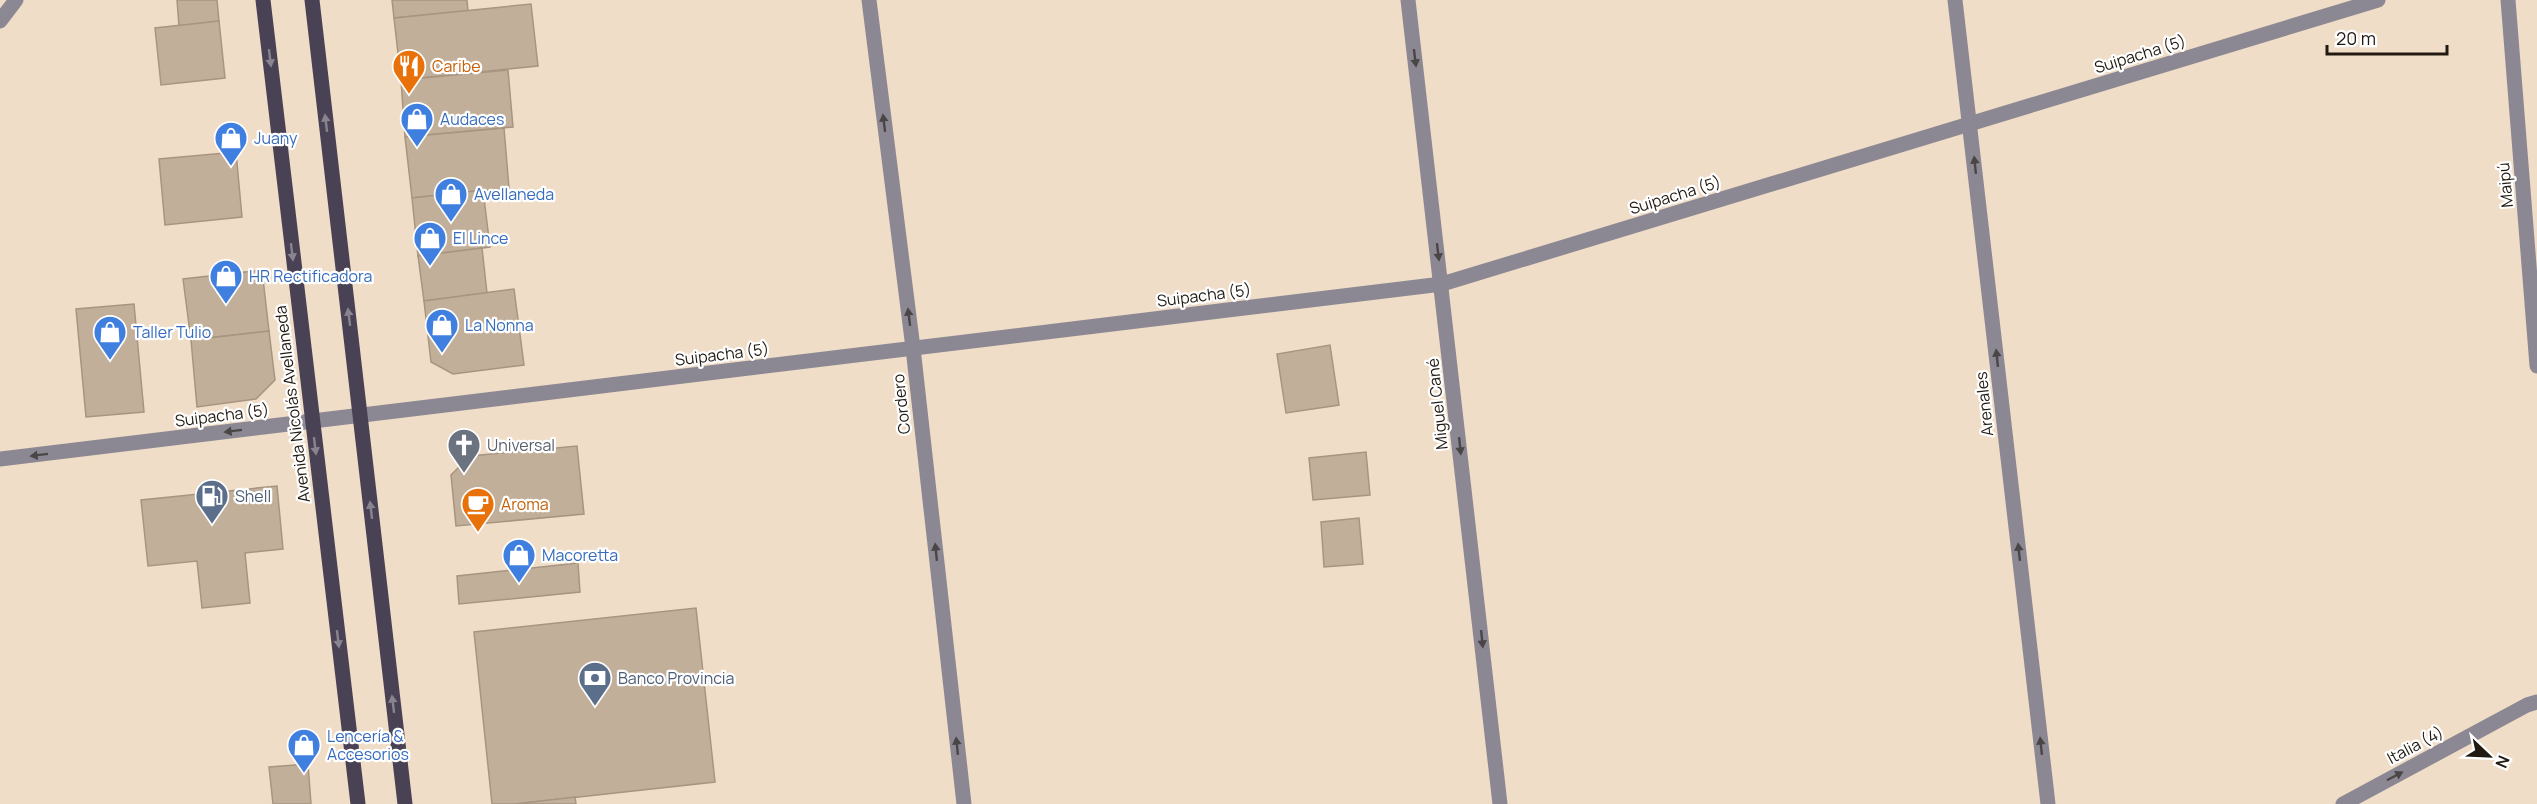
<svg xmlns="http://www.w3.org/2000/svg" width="2537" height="804" font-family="Manrope,sans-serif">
  <rect width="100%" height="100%" fill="#f0ddc7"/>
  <g fill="#c2af9a" stroke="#a79581" stroke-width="1.5">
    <path d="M177 0H217L219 21 179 26Z"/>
    <path d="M392 0H467L468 11 394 18Z"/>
    <path d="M531 4 538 66 401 80 394 18Z"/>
    <path d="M219 21 225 78 161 85 155 28Z"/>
    <path d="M508 70 513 127 405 137 401 80Z"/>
    <path d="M504 128 509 188 412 198 405 137Z"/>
    <path d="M236 152 242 217 165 225 159 159Z"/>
    <path d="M483 190 490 247 418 256 412 198Z"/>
    <path d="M482 248 487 293 424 301 418 256Z"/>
    <path d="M262 270 269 331 191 340 183 279Z"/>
    <path d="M514 289 524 365 453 374 431 362 424 301Z"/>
    <path d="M134 304 144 412 86 417 76 309Z"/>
    <path d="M269 331 275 380 256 399 197 407 191 340Z"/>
    <path d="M1330 345 1339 405 1286 413 1277 354Z"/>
    <path d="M577 446 584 514 456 526 451 475 470 456Z"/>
    <path d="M1366 452 1370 495 1313 500 1309 458Z"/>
    <path d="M277 486 283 549 245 553 250 603 202 608 197 561 148 566 141 500Z"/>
    <path d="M1359 518 1363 564 1324 567 1321 522Z"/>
    <path d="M578 563 580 592 459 604 457 576Z"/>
    <path d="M696 608 715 782 515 804H492L474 632Z"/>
    <path d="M308 764 311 804H273L269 767Z"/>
    <path d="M575 797 576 804H515Z"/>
  </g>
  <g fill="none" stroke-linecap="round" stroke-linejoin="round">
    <g stroke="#8c8893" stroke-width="15">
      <path d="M869 0 913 348 964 804"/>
      <path d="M1408 0 1500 804"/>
      <path d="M1955 0 2048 804"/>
      <path d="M2508 0 2537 366"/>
      <path d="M0 21 16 0"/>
      <path d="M0 459 1442 284 2378 0"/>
      <path d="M2343 804 2527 705 2537 702"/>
    </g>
    <g stroke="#494254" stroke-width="15">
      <path d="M263 0 358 804"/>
      <path d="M312 0 405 804"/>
    </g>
  </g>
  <defs><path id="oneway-solid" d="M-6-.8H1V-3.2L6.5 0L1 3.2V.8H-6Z" transform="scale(1.5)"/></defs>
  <g fill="#898490">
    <use href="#oneway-solid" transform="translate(270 58) rotate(83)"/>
    <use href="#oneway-solid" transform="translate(326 123) rotate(-97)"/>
    <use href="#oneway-solid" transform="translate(292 252) rotate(83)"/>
    <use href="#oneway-solid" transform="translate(349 317) rotate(-97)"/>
    <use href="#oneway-solid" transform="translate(315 446) rotate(83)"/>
    <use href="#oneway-solid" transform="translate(371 510) rotate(-97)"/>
    <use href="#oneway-solid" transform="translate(338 639) rotate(83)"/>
    <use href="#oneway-solid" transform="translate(393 704) rotate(-97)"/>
  </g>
  <g fill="#4b4646">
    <use href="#oneway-solid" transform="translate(1415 58) rotate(83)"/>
    <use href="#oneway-solid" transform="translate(884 123) rotate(-97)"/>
    <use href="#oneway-solid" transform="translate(1975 165) rotate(-96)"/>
    <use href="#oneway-solid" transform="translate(1438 252) rotate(83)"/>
    <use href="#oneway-solid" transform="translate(909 317) rotate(-97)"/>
    <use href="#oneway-solid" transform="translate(1997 358) rotate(-96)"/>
    <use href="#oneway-solid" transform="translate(233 431) rotate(173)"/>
    <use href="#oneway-solid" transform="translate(1460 446) rotate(84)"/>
    <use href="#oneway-solid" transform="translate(39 455) rotate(173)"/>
    <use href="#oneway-solid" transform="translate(936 552) rotate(-96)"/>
    <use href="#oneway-solid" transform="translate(2019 552) rotate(-96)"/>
    <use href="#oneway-solid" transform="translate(1482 639) rotate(84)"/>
    <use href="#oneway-solid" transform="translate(957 746) rotate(-96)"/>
    <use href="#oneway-solid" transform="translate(2041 746) rotate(-96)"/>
    <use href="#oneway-solid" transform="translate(2395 776) rotate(-28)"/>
  </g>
  <defs>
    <g id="restaurant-pin" transform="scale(1.725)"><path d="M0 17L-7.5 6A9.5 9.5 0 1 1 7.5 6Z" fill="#e8710a" stroke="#fff"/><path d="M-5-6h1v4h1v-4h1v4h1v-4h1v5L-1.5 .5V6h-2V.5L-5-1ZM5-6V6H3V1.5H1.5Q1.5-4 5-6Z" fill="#fff"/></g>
    <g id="shop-pin" transform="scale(1.725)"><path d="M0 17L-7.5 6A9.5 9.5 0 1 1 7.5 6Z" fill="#3f7fe0" stroke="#fff"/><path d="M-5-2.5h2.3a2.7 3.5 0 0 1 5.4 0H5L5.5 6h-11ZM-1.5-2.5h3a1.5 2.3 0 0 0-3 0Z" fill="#fff"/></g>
    <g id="church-pin" transform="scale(1.725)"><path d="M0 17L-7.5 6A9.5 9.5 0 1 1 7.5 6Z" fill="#6b7280" stroke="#fff"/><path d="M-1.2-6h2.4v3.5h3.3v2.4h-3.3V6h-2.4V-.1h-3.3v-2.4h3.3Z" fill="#fff"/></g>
    <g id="fuel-pin" transform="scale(1.725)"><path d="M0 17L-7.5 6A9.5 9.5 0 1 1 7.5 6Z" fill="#5c6f8a" stroke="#fff"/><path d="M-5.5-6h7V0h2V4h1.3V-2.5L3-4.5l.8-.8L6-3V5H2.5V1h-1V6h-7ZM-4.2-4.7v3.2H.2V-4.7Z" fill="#fff"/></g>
    <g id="cafe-pin" transform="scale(1.725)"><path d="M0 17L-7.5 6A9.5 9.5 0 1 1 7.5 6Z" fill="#e8710a" stroke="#fff"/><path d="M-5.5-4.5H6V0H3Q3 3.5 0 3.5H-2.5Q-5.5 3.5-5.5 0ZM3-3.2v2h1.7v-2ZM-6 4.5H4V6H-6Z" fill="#fff"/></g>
    <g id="bank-pin" transform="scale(1.725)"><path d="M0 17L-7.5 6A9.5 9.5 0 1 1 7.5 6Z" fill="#5c6f8a" stroke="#fff"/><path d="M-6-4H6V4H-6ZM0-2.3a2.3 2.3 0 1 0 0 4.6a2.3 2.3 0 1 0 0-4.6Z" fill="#fff"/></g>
  </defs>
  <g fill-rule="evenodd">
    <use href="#restaurant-pin" x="409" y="66"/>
    <use href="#shop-pin" x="417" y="119"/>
    <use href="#shop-pin" x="231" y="138"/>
    <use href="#shop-pin" x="451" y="194"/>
    <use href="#shop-pin" x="430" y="238"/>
    <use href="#shop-pin" x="226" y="276"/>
    <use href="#shop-pin" x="442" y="325"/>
    <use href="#shop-pin" x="110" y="332"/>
    <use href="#church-pin" x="464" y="445"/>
    <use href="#fuel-pin" x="212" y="496"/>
    <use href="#cafe-pin" x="478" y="504"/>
    <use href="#shop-pin" x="519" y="555"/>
    <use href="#bank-pin" x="595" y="678"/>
    <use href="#shop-pin" x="304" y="745"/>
  </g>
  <g text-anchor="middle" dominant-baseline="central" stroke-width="4.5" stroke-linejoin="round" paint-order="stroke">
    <g font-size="16" fill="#201a12" stroke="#fff">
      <text transform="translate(2140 54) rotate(-17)">Suipacha (5)</text>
      <text transform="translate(2505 185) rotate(-95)">Maipú</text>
      <text transform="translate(1675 195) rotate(-17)">Suipacha (5)</text>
      <text transform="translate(1204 295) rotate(-7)">Suipacha (5)</text>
      <text transform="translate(722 354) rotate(-7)">Suipacha (5)</text>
      <text transform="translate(292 404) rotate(-97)">Avenida Nicolás Avellaneda</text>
      <text transform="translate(901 404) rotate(-96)">Cordero</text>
      <text transform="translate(1437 404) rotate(-96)">Miguel Cané</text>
      <text transform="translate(1984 404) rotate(-96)">Arenales</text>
      <text transform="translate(222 415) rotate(-7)">Suipacha (5)</text>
      <text transform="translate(2415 745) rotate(-28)">Italia (4)</text>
    </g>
    <g font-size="16" fill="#c56008" stroke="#fff" text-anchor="start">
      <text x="432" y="66">Caribe</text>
      <text x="501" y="504">Aroma</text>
    </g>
    <g font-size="16" fill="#366cbe" stroke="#fff" text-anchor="start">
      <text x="440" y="119">Audaces</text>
      <text x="254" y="138">Juany</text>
      <text x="474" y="194">Avellaneda</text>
      <text x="453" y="238">El Lince</text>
      <text x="249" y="276">HR Rectificadora</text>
      <text x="465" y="325">La Nonna</text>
      <text x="133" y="332">Taller Tulio</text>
      <text x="542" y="555">Macoretta</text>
      <text x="327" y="736">Lencería &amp;<tspan x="327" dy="18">Accesorios</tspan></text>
    </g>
    <g font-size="16" fill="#5b616d" stroke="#fff" text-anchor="start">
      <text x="487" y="445">Universal</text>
    </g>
    <g font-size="16" fill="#4e5e75" stroke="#fff" text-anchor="start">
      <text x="235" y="496">Shell</text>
      <text x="618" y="678">Banco Provincia</text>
    </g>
  </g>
  <g transform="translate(2489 756) rotate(113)" stroke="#ffffff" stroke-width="4.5" paint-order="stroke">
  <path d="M0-4.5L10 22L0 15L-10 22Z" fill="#201a12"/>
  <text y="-9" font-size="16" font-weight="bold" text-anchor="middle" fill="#201a12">N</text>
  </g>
  <path d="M2327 45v9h120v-9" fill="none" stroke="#201a12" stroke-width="3"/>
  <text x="2336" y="45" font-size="18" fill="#201a12" stroke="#ffffff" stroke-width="4.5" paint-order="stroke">20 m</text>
</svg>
